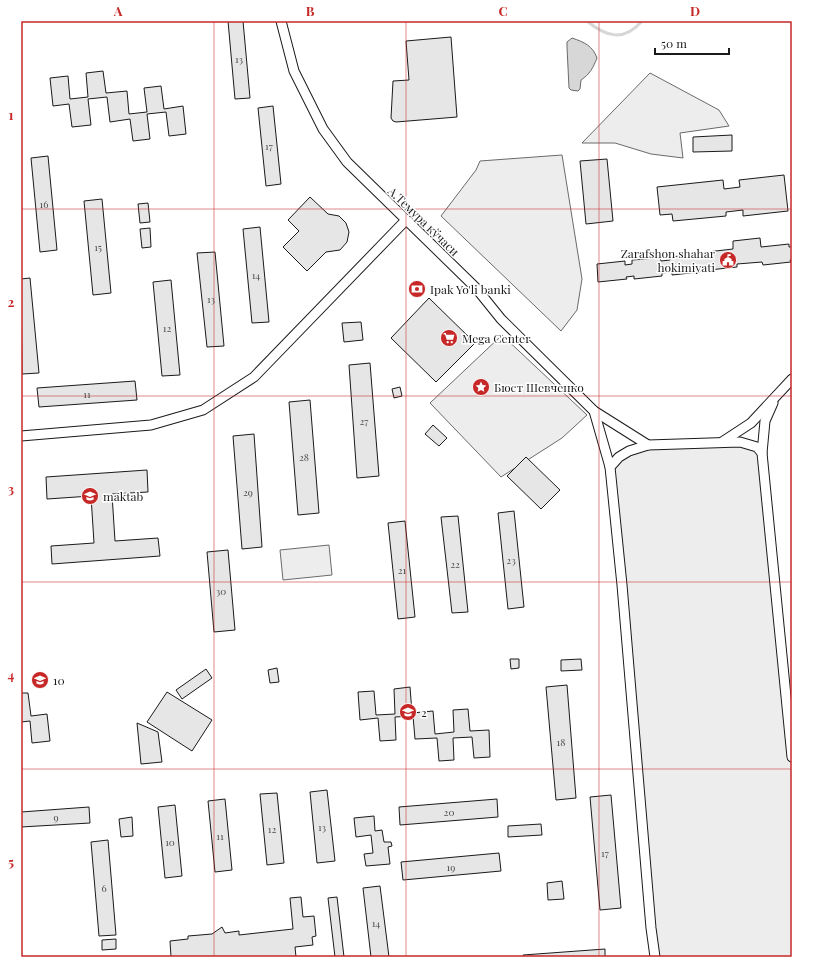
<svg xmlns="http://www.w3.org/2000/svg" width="813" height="978" font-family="'Playfair Display',serif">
  <rect width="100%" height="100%" fill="#fff"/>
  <g fill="#ededed" stroke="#6a6a6a">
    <path d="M650 73 719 110 729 126 680 133 683 158 651 154 615 143H582Z"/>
    <path d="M562 155 582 279 577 310 561 331 441 216 476 170 480 161Z"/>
    <path d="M502 335 587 415 562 438 501 477 430 403Z"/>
    <path d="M722 442 757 447 792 757V957H655L610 467 629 451Z"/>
    <path d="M329 545 332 575 283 580 280 550Z"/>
  </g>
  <path fill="#d7d7d7" stroke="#6a6a6a" d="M572 38C584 42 593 46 597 58 593 68 590 74 581 80L580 89 578 91 571 90 569 88 567 47V42Z"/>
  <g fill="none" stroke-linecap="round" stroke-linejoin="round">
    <path stroke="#d7d7d7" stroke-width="3" d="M587 21C606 37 624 42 642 21"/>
  </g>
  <g fill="#e6e6e6" stroke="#1a1a1a">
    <path d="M228 21H243L250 98 235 99Z"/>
    <path d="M451 37 457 117 396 122 393 121 391 118 393 81 409 80 406 41Z"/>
    <path d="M103 71 106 93 127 91 129 114 147 112 144 88 161 86 164 109 183 106 186 134 169 136 166 112 147 114 150 139 133 141 130 119 110 122 107 97 88 99 91 125 72 127 69 104 53 106 50 78 68 76 70 99 88 97 86 73Z"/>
    <path d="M273 106 281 184 266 186 258 108Z"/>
    <path d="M732 135V151L693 152V137Z"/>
    <path d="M48 156 57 250 40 252 31 158Z"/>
    <path d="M607 159 613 221 586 224 580 161Z"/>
    <path d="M784 175 788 211 743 216V210L726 212V216L673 221 672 214 660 215 657 187 723 180 724 189 740 187 739 180Z"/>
    <path d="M310 197 328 214 339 216 346 223 349 232 347 242 340 250 326 252 307 271 283 247 299 231 288 220Z"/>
    <path d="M102 199 111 293 93 295 84 201Z"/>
    <path d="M148 203 150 222 140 223 138 204Z"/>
    <path d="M260 227 269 322 252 323 243 229Z"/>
    <path d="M150 228 151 247 142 248 140 229Z"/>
    <path d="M760 238 761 247 789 244V247H792V259L790 260 791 262 763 265 762 262 737 264V267L709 270V268L700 269V272L672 275V272L662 273V276L634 279V276L626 277 627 279 598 282 597 264 625 261V265L632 264V260L660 258 661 261 670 260V257L698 254 699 256H708L707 252 733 249V241Z"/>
    <path d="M215 252 224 346 207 347 197 253Z"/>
    <path d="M30 278 39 373 22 374 21 279Z"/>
    <path d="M171 280 180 375 162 376 153 282Z"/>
    <path d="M429 298 475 343 436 382 391 338Z"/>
    <path d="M361 322 363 340 344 342 342 323Z"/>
    <path d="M370 363 379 476 357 478 349 365Z"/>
    <path d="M135 381 137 400 39 407 37 388Z"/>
    <path d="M400 387 402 396 394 398 392 389Z"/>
    <path d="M310 400 319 513 298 515 289 402Z"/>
    <path d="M433 425 447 438 439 446 425 434Z"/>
    <path d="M254 434 262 547 242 549 233 436Z"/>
    <path d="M526 457 560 490 541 509 507 476Z"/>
    <path d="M147 470 148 492 112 494 115 541 158 538 160 556 52 564 51 546 94 543 91 496 47 499 46 477Z"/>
    <path d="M514 511 524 607 508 609 498 513Z"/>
    <path d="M458 516 468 612 452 613 441 517Z"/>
    <path d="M405 521 415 617 398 619 388 523Z"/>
    <path d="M228 550 235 630 214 632 207 552Z"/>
    <path d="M510 659H519V668L511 669Z"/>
    <path d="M581 659 582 670 561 671V660Z"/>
    <path d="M277 668 279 682 270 683 268 670Z"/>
    <path d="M206 669 212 678 182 699 176 690Z"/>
    <path d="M567 685 576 798 556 800 546 687Z"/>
    <path d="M410 687 412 713 433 711 435 734 454 732 453 710 468 709 470 731 489 730 490 757 474 758 472 737 453 738 454 760 439 761 437 738 415 739 413 716 395 717 396 740 380 741 378 718 360 720 358 692 374 691 376 715 395 714 394 689Z"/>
    <path d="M167 692 212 720 192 751 147 722Z"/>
    <path d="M21 693H28L31 716 47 714 50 741 32 743 30 721 21 722Z"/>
    <path d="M137 723 158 732 162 762 141 764Z"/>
    <path d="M327 790 335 861 317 863 310 792Z"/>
    <path d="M277 793 284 863 267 865 260 794Z"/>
    <path d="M611 795 621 908 600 910 590 797Z"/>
    <path d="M225 799 232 870 215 872 208 801Z"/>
    <path d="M497 799 498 817 400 825 399 807Z"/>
    <path d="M175 805 182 876 165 878 158 807Z"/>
    <path d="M89 807 90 823 21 827V812Z"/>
    <path d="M374 816 375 831 382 830 384 842H391L392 846 388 847 390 864 366 866 364 854 373 853 371 835 356 837 354 818Z"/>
    <path d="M132 817 133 836 121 837 119 819Z"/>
    <path d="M541 824 542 835 508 837V826Z"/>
    <path d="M108 840 116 935 99 936 91 842Z"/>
    <path d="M499 853 501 871 403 880 401 862Z"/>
    <path d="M562 881 564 899 548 900 547 883Z"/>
    <path d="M380 886 389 957H371L363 888Z"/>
    <path d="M301 897 303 917 314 916 316 936 312 937 313 945 295 947 296 957H171L170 941 188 939V936L212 934 222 927 225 933 239 931V935L293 929 290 898Z"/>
    <path d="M337 897 344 957H335L328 898Z"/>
    <path d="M116 939V949L102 950V940Z"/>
    <path d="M605 949V957H523V955Z"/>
  </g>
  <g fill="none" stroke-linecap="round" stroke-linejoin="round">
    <g stroke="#1a1a1a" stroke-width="11">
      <g id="minor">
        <path d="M281 21 294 71 323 129 347 162 476 288 501 319 594 411 648 445"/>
        <path d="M594 411 610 467"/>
        <path d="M21 436 151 425 203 410 254 377 406 220"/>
        <path d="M722 442 751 423 792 379"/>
        <path d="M762 453 765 421 773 403"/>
        <path d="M655 957 651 928 622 585 610 467 619 457 629 451 648 445 740 442 757 447 762 453 792 757"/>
      </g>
    </g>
    <use href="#minor" stroke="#fff" stroke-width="9"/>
  </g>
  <path fill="none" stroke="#c62828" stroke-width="1" stroke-opacity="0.55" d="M214 21V957M406 21V957M599 21V957M21 209H792M21 396H792M21 582H792M21 769H792"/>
  <defs>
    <g id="civic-disc" transform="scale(0.9)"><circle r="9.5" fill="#c62828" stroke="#fff"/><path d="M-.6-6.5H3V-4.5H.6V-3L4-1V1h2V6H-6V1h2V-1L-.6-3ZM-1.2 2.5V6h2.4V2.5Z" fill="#fff"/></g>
    <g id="bank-disc" transform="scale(0.9)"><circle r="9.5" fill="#c62828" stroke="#fff"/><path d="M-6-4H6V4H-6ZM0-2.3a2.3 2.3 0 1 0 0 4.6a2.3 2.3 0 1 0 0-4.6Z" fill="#fff"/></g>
    <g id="supermarket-disc" transform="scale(0.9)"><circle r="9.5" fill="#c62828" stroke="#fff"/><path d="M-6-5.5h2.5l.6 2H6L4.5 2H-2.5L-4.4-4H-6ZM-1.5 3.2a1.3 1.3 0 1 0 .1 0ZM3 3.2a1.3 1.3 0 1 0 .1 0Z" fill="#fff"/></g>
    <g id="sight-disc" transform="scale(0.9)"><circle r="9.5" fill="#c62828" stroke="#fff"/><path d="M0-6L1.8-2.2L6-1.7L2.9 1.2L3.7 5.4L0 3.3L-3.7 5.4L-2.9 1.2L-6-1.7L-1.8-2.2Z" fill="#fff"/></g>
    <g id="school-disc" transform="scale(0.9)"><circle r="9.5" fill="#c62828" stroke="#fff"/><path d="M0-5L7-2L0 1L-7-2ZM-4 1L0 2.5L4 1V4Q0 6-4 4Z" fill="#fff"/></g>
  </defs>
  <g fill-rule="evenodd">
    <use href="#civic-disc" x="728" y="260"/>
    <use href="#bank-disc" x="417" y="289"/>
    <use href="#supermarket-disc" x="449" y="338"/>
    <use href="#sight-disc" x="481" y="387"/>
    <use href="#school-disc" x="90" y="496"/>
    <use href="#school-disc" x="40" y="680"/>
    <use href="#school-disc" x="408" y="712"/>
  </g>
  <g text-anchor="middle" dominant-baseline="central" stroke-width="3" stroke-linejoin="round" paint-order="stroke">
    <g font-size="10" fill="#4d4d4d">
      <text x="239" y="59">13</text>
      <text x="269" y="146">17</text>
      <text x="44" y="204">16</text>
      <text x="98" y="247">15</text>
      <text x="256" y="275">14</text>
      <text x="211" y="299">13</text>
      <text x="167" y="328">12</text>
      <text x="87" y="394">11</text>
      <text x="364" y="421">27</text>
      <text x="304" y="457">28</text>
      <text x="248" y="492">29</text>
      <text x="511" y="560">23</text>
      <text x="455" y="564">22</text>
      <text x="402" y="570">21</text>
      <text x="221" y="591">30</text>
      <text x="561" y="742">18</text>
      <text x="449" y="812">20</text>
      <text x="56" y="817">9</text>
      <text x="322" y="827">13</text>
      <text x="272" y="829">12</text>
      <text x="220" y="836">11</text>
      <text x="170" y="842">10</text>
      <text x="605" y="853">17</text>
      <text x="451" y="867">19</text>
      <text x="104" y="888">6</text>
      <text x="376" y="923">14</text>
    </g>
    <g font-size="12" fill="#1a1a1a" stroke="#fff">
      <text transform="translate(424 221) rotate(44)">А.Темура кўчаси</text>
    </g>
    <g font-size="12" fill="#1a1a1a" stroke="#fff" text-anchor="start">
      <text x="715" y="253" text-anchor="end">Zarafshon shahar<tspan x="715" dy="14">hokimiyati</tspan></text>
      <text x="430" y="289">Ipak Yo'li banki</text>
      <text x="462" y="338">Mega Center</text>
      <text x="494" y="387">Бюст Шевченко</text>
      <text x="103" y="496">maktab</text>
      <text x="53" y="680">10</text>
      <text x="421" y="712">2</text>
    </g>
  </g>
  <rect width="813" height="978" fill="none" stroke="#ffffff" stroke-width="44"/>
  <path d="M655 48v6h74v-6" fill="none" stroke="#1a1a1a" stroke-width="2"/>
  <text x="661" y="48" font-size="12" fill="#1a1a1a" stroke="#ffffff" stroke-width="3" paint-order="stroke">50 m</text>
  <rect x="22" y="22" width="769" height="934" fill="none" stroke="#c62828" stroke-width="1.5"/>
  <g font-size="13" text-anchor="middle" font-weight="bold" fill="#c62828">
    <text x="118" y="16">A</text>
    <text x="310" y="16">B</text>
    <text x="503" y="16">C</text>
    <text x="695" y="16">D</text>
    <text x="11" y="120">1</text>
    <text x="11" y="307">2</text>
    <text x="11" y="494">3</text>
    <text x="11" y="680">4</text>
    <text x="11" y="867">5</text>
  </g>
</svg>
